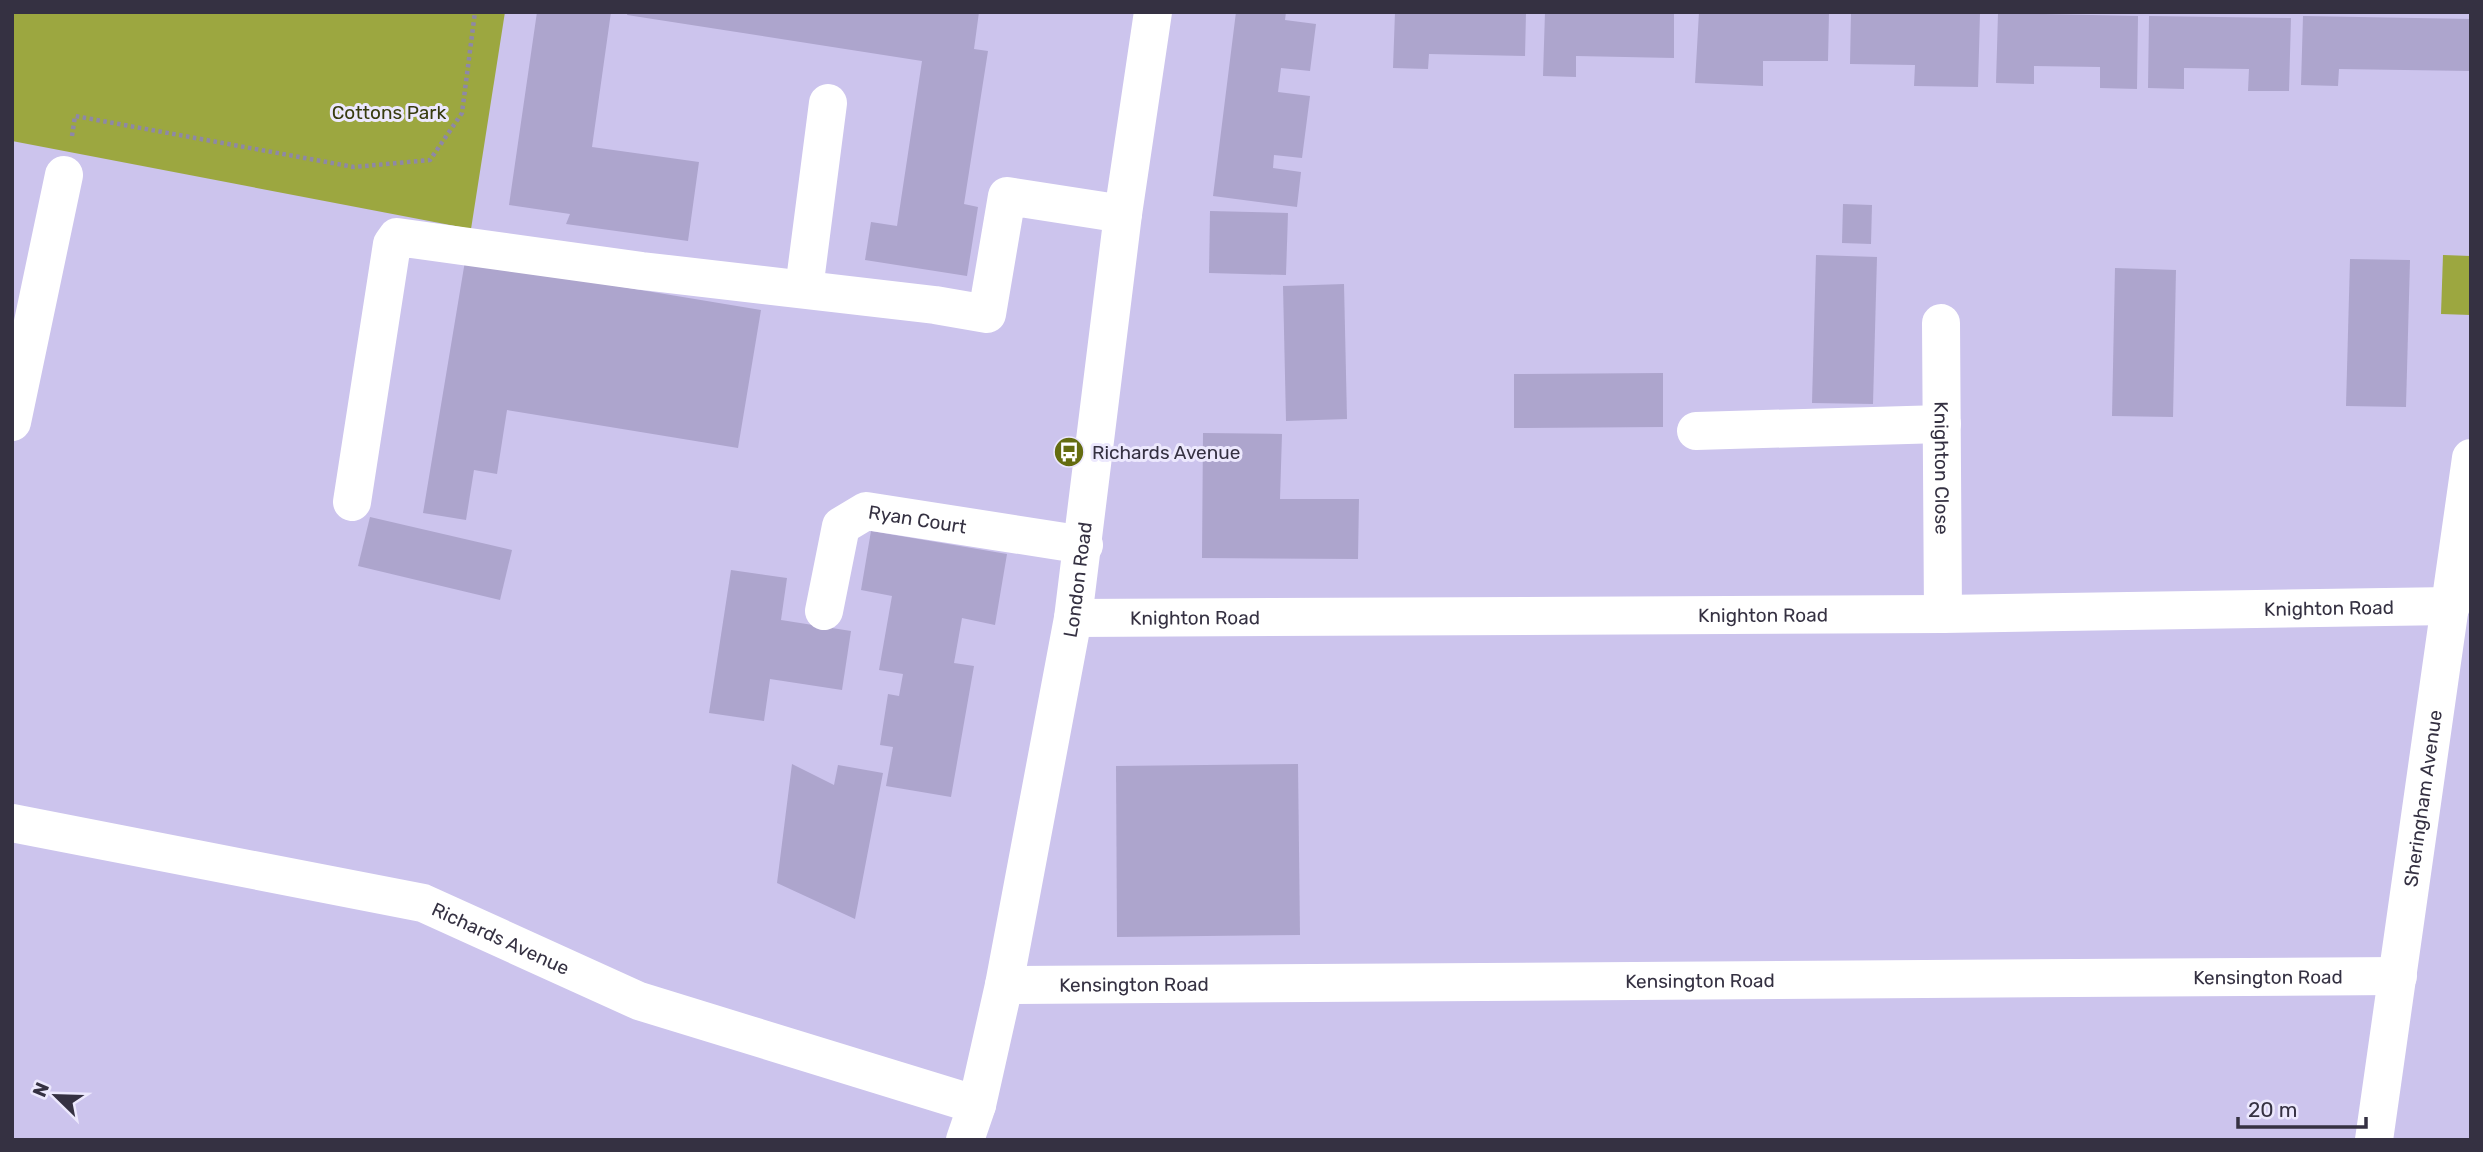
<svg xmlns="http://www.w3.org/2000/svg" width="2483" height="1152" font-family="Rubik,sans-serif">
  <rect width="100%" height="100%" fill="#ccc4ed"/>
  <g fill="#9ca740">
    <path d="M12 12H505L471 229 12 141Z"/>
    <path d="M2443 255 2471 256V315L2441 314Z"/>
  </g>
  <g fill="#ada5cd">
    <path d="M537 12H611L592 147 699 162 688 241 566 224 570 214 509 205Z"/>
    <path d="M628 12H979L974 49 988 51 964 204 978 207 967 276 865 260 871 222 897 226 922 61 627 15Z"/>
    <path d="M1236 12H1286L1285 20 1316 24 1310 71 1281 68 1278 92 1310 96 1302 158 1274 155 1273 168 1301 172 1297 207 1213 196Z"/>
    <path d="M1395 12H1526L1525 56 1429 54 1428 69 1393 68Z"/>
    <path d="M1545 12H1674V58L1576 56V77L1543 76Z"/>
    <path d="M1699 12H1829L1828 61H1763V86L1695 83Z"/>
    <path d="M1851 12 1980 13 1978 87 1914 86 1915 65 1850 64Z"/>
    <path d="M1998 13 2138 16 2137 89 2100 88V67L2034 66V84L1996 83Z"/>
    <path d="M2149 16 2291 18 2289 91H2248L2249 69 2184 68V89L2148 88Z"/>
    <path d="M2303 16 2471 19V71L2339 69 2338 86 2301 85Z"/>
    <path d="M1843 204 1872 205 1871 244 1842 243Z"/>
    <path d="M1210 211 1288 213 1286 275 1209 273Z"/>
    <path d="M1816 255 1877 257 1873 404 1812 403Z"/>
    <path d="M2350 259 2410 260 2406 407 2346 406Z"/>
    <path d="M465 261 761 310 738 448 507 410 497 474 474 470 466 520 423 513Z"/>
    <path d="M2115 268 2176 270 2173 417 2112 416Z"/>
    <path d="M1344 284 1347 419 1286 421 1283 286Z"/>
    <path d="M1663 373V427L1514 428V374Z"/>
    <path d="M1203 433 1282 434 1280 499H1359L1358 559 1202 558Z"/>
    <path d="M370 517 512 550 500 600 358 566Z"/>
    <path d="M871 531 1007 554 995 625 962 618 954 663 974 666 951 797 886 786 893 747 880 745 888 694 899 696 903 674 879 670 892 596 861 590Z"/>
    <path d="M731 570 787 578 781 620 851 631 842 690 770 679 764 721 709 713Z"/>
    <path d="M792 764 834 785 838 765 883 773 855 919 777 883Z"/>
    <path d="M1298 764 1300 935 1117 937 1116 766Z"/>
  </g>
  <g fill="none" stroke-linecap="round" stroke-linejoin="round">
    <path stroke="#8e88a7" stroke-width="4.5" stroke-dasharray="3.5 3.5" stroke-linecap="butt" d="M72 136 75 116 354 167 430 160 462 113 475 12"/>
    <g stroke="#fff" stroke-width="38">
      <path d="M804 289 828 103"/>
      <path id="s1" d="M1941 323 1943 614"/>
      <path d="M12 422 64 175"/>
      <path d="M1696 431 1942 424"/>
      <path d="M352 502 392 244 397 237 642 271 935 305 987 314 1007 196 1123 214"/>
      <path id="s2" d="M824 611 841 526 866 511 1084 545"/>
      <path id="s3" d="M1073 618 1943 614 2451 606"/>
      <path id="s4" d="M12 823 423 903 639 1001 977 1105"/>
      <path id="s5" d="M1004 985 2398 976"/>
      <path id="s6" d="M2374 1140 2471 458"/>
    </g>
    <path stroke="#fff" stroke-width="38" id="s7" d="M965 1140 977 1105 1004 985 1073 618 1123 214 1153 12"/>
  </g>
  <defs>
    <g id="bus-disc" transform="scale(1.575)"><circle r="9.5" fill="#646c10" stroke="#ece8fd"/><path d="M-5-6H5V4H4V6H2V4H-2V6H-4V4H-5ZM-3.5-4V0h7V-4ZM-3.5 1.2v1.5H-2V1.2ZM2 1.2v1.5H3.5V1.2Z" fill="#fff"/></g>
  </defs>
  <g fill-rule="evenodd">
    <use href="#bus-disc" x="1069" y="452"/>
  </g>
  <g text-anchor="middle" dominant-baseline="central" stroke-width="6" stroke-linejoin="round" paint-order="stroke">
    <g font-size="19" fill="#373b0f" stroke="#ece8fd">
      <text x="389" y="112">Cottons Park</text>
    </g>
    <g font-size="19" fill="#353142" stroke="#ece8fd" text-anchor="start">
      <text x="1092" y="452">Richards Avenue</text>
    </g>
    <g font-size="19" fill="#353142" stroke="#ece8fd">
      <text stroke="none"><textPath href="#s1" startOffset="145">Knighton Close</textPath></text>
      <text stroke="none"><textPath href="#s2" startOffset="168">Ryan Court</textPath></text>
      <text stroke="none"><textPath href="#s7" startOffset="572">London Road</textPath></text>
      <text stroke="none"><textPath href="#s3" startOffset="1256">Knighton Road</textPath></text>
      <text stroke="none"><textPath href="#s3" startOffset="690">Knighton Road</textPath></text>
      <text stroke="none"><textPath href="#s3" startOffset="122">Knighton Road</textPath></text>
      <text stroke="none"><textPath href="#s6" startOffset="345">Sheringham Avenue</textPath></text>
      <text stroke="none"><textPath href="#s4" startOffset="504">Richards Avenue</textPath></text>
      <text stroke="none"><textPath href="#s5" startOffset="1264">Kensington Road</textPath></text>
      <text stroke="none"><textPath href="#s5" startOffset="696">Kensington Road</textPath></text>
      <text stroke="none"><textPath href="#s5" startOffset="130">Kensington Road</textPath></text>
    </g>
  </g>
  <rect width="2483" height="1152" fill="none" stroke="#353142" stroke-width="28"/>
  <g transform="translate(56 1096) rotate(293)" stroke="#ece8fd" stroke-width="5" paint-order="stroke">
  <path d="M0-5L12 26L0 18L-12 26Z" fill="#353142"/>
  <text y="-10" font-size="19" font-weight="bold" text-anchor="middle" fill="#353142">N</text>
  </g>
  <path d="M2238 1117v10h128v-10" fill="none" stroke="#353142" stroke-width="3.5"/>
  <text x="2248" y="1117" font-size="21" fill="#353142" stroke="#ece8fd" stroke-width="5" paint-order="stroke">20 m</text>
</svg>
